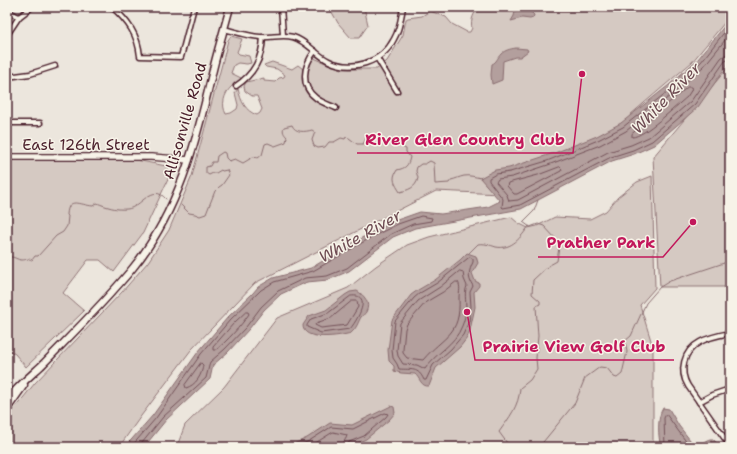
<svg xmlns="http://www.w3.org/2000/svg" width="737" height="454" font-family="'Shantell Sans',sans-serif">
  <rect width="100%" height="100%" fill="#ece6dd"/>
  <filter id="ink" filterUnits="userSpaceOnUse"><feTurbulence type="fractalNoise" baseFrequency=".025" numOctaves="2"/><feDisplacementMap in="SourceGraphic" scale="8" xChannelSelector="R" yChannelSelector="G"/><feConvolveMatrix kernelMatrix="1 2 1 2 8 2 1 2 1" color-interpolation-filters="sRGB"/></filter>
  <g filter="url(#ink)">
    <g fill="#d5c9c2" stroke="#907476">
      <path d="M329 7H364L368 25 359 38H351L338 23Z"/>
      <path d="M479 7H730V16L692 62 630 115 634 122 500 194 436 191 255 283 191 350 141 416 119 447H7V418L35 383 122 292 148 262 169 230 192 176 222 64 228 40 231 36 242 39 237 52 239 54 249 56 251 63 247 64 238 63 234 65 231 73 241 78C237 83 235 83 231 87 224 94 221 105 226 114L231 113 237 109 238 105 235 93 238 89C241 101 245 111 257 115L260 113 262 109 257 96H252L245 91 244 86 246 82 264 78V81L275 82 279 78 284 77 285 75 277 69 266 67 264 65 272 62 292 69 298 65 303 69 314 58 330 65 342 69H377L387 61 403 35 406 19 408 18 422 16 430 11 446 17 452 24 467 32H470L472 28C470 21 474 12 479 7Z"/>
      <path d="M730 65V287H660L653 157Z"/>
      <path d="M7 160H136L166 166 171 173 143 233 114 272 100 260H88L63 293 84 311 26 367 15 354 7 349Z"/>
      <path d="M652 176 655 288 640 305 653 347V447H175L179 441 185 425 224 387 277 318 348 288 376 266 407 245 429 237 511 217 518 223 528 228 537 226 555 217 590 219 606 211 618 197 637 182Z"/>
    </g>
    <g fill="#b39f9d" stroke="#896c6f">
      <path d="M516 7H531V12L534 15 533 18 530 19 522 18 511 21 514 16Z"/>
      <path d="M730 19V61L698 107 654 145 634 154 612 161 521 209 415 228 393 237 349 271 328 280 307 282 281 294 264 310 249 329 228 352 213 365 210 379 166 420 144 447H125L153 415 198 352 228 317 253 293 258 287 273 278 311 268 370 233 397 220 420 212 441 214 488 207 500 201 480 178 495 170 509 168 557 152 597 136 621 123 669 85 698 59Z"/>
      <path d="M516 48 527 49 528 51 520 57H515L503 61 502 80 492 84 491 75 492 64C497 62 497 58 501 54 505 50 510 49 516 48Z"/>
      <path d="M467 253 476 256 478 263 472 273 475 281 479 283V286L474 292 475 307 470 330 467 338 460 347 436 368 429 386C421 387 420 378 415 374L401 373 394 371V366L389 361 388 350 392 320 411 295 418 290 435 280 460 260Z"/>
      <path d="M357 291C364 295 371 303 366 312 365 314 363 315 361 317 358 322 357 328 351 333 341 336 302 342 303 325L309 316 326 310 345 295 350 292Z"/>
      <path d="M391 406 394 407 395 413 389 420 366 439 348 447H287L307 438 330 423 352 425Z"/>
      <path d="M663 408 669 409 679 426 694 445C703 446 705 438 713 439L720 447H661C658 437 657 417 663 408Z"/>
    </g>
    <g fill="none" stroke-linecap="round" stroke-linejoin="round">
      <g stroke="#745259" stroke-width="1">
        <path d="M730 25 701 62 672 88 623 127 598 140 547 161 510 172 496 174 489 178V181L503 199 502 207 503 208 520 205 611 157 633 150 652 141 695 104 725 61 730 59"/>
        <path d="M730 34 704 66 675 92 626 131 600 145 548 165 512 177 498 179 496 182 507 195 509 201 518 200 608 152 631 145 649 137 691 101 721 58 725 55 730 54"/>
        <path d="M688 87H691L692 89 687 97C676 106 644 137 632 137V134Z"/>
        <path d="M560 167 562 169 561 171 517 194H514L507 186 508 183 538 175Z"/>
        <path d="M470 257 473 259V262C469 271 467 277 473 286L470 292 471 307 469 321 463 335 451 349 433 365 426 380H424C418 367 412 370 399 369L397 364 393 358 392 350 395 321 414 298 420 293 437 283Z"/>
        <path d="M460 271 463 272 464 279 467 286C464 293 466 300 466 308 466 314 464 321 462 326 455 345 435 353 425 369L417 365 403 364 398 356 397 350 400 323 418 301 440 287Z"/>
        <path d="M456 282H458C461 287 459 292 459 298 461 336 444 335 423 360L407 358 403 353V350L405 329 407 324 426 302 443 292Z"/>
        <path d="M351 296C374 293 356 322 350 329L321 333 307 327V325L311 319 328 313Z"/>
        <path d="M352 301H357L358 307 347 325 321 328 315 325 316 323 331 318Z"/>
        <path d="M246 312H248L249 314C240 327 228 340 216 350H213V347L234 323Z"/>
        <path d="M201 363 203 365C202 375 196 385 186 388L185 385Z"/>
        <path d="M131 447 156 418 201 354 230 320 261 290 274 282 313 271 372 237 398 224 421 216 432 218 431 221 413 224 391 234 347 268 327 276 305 278 278 291 261 307 246 327 225 349 210 362 206 378 163 417 142 443 141 447"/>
        <path d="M297 447 309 441 331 427 353 429 385 413 388 414 386 417 364 436 349 442 347 447"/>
        <path d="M309 447 333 432 347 435C347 439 342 442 342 447"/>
        <path d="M665 447 664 418 666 414 690 447"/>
      </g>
      <g stroke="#896c6f" stroke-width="1">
        <path d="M181 205 189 213 195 214 200 216 206 214 215 191 219 187 222 185 229 175 227 170 222 171 221 170 216 173H213L209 175 206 173V167L210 166 212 162H216L217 156 223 152 225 153 226 158 229 161 235 159 243 163 253 157 258 158 262 155 265 144 268 143 275 146 286 142 287 137C284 134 282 131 284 127L292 125C295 133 305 132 312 130L315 132 312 140 314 146 318 148 325 147 329 142H334L341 138 345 139 346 137 349 138 357 144H363L368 135 372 134 378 136 383 142H392L406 149V152L410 157C408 166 406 168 397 170 391 179 395 184 400 192 408 190 416 188 418 178L416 171 417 167 421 164H425L430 161 434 163 435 184 449 183 451 180C456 179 459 177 464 176 469 175 475 177 481 178"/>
        <path d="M469 253 478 244C484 243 490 245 496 247 512 250 521 237 529 226"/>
        <path d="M7 260 8 257C14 256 17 260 22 260 26 260 28 258 32 260L35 256H38L56 236 63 232 67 226 68 216 67 215C68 196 80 205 93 206L97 203C107 207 116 210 127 209 141 208 152 182 166 199"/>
        <path d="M510 447 499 432C509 418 519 406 520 388L530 380 537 369 536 358 538 336 536 306 540 304V301L532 294 533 280 548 266 557 261 559 247 556 239 544 226 538 224 530 227 523 222 534 211 538 200"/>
        <path d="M539 447 575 403 585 378 600 367 607 368 614 377 617 378 622 374 627 352 625 341 631 336 646 303 660 287 670 281 730 261"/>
      </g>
      <g stroke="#4a1f2b" stroke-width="7">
        <g id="minor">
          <path d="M112 7C128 21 138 35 140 56L181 57 194 7"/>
          <path d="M281 7 283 35"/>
          <path d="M7 11 19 17"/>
          <path d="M224 29C236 32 248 36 260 37 272 38 282 34 293 37 307 41 316 55 329 61 352 72 382 63 394 39 400 29 401 18 403 7"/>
          <path d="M7 35 19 17 32 7"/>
          <path d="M315 51C303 66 300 86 316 98 322 103 330 105 336 108"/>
          <path d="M377 58 397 91"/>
          <path d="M7 77 30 74 55 66"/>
          <path d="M236 86C254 74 262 59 263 37"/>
          <path d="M7 123H40"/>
          <path d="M730 333C720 335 709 337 700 342 683 351 679 371 688 386L730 446"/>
          <path d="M699 402 712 395 730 389"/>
        </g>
      </g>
      <g stroke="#4a1f2b" stroke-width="8">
        <path id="secondary" d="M7 157H151L189 160"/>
      </g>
      <g stroke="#4a1f2b" stroke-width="9">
        <g id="primary">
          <path d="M7 400C17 387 29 377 41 366 72 334 104 303 132 269 178 213 196 143 212 74 217 52 224 30 230 7"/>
          <path d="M7 409 24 385"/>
        </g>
      </g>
      <use href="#minor" stroke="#f7f3e8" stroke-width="4"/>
      <use href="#secondary" stroke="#f7f3e8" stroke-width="5.5"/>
      <use href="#primary" stroke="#f7f3e8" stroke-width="6"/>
    </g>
  </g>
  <g text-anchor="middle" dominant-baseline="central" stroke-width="3" stroke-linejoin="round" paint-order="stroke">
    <g font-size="15" fill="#4a1f2b" stroke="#f7f3e8">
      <text transform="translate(185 121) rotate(-74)">Allisonville Road</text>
      <text x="86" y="145">East 126th Street</text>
    </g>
    <g font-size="16" font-style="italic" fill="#6f4c53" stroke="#f7f3e8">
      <text transform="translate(666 98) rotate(-46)">White River</text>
      <text transform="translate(360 236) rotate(-29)">White River</text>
    </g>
  </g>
  <path fill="none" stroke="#c2185b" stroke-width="1.5" d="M582 74L573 153H357M693 222L663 257H538M467 312L475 360H674"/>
  <g fill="#c2185b" stroke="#f7f3e8" stroke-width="1.5">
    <circle cx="582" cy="74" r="4"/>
    <circle cx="693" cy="222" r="4"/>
    <circle cx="467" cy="312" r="4"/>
  </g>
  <g font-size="16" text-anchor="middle" font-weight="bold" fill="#c2185b" stroke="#f7f3e8" stroke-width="3" stroke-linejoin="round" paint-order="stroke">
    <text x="465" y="145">River Glen Country Club</text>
    <text x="601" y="248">Prather Park</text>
    <text x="574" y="352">Prairie View Golf Club</text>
  </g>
  <rect width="737" height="454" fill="none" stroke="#f7f3e8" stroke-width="24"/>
  <rect x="12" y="12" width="713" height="430" fill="none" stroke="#4a1f2b" stroke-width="1.5" filter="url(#ink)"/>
</svg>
